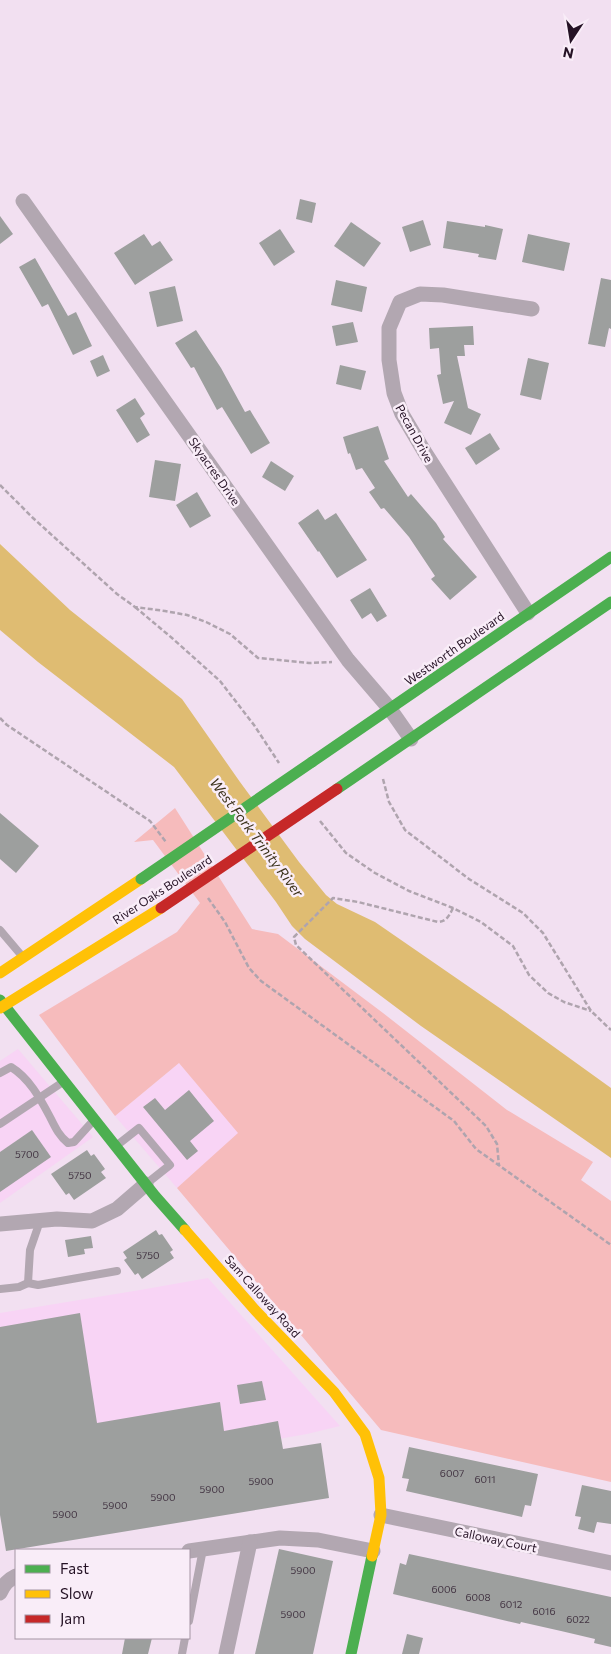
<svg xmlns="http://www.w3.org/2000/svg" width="611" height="1654" font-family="Commissioner,sans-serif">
  <rect width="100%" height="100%" fill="#f2e0f1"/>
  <g fill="#f8d4f5">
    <path d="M18 1049 93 1137 0 1203V1061Z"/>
    <path d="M179 1063 239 1133 177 1188 115 1116Z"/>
    <path d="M208 1278 340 1426 307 1434 0 1487V1313L140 1290Z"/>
  </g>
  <path fill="#f6bbbc" d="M175 808 252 929 278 934 383 1013 507 1110 593 1162 581 1180 611 1201V1482L381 1430 177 1188 238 1133 179 1063 115 1116 39 1015 177 932 200 903 153 840 134 842Z"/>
  <path fill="#dfbc72" d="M0 544 70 610 182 699 240 782 299 862 326 895 337 904 375 922 504 1011 611 1088V1158L421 1026 305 939 292 926 276 902 174 767 38 662 0 630Z"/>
  <g fill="#9d9f9e">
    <path d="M300 199 316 203 312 223 296 219Z"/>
    <path d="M0 216 13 234 0 244Z"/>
    <path d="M423 220 431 245 410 252 402 227Z"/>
    <path d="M447 221 485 227V225L503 229 496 260 478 257 479 254 443 248Z"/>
    <path d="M351 222 381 243 364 267 334 246Z"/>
    <path d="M280 229 295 252 274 266 259 243Z"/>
    <path d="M144 234 152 246 160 241 173 260 135 285 114 253Z"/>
    <path d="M528 234 570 243 564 271 522 262Z"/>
    <path d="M35 258 68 316 76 312 92 346 73 355 48 304 42 307 19 267Z"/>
    <path d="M601 278 611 280V329L609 328 605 347 588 344Z"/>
    <path d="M336 280 367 287 362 312 331 305Z"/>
    <path d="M175 286 183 321 157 327 149 292Z"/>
    <path d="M353 322 358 342 336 346 332 326Z"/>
    <path d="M473 326 474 345H464L465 356H457L468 408 481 414 471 435 444 423 454 401 443 404 437 375 441 374 439 348 430 349 429 328Z"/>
    <path d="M196 330 221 368 245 412 250 410 270 443 251 454 222 407 217 410 194 367 191 368 175 343Z"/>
    <path d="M103 355 110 371 97 377 90 361Z"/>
    <path d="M528 358 549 363 541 400 520 395Z"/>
    <path d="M340 365 366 371 361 390 336 384Z"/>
    <path d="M135 398 145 414 140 418 150 435 137 443 116 410Z"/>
    <path d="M378 426 389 459 384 461 408 497 411 494 436 523 445 537 443 539 477 577 450 600 431 579 435 576 409 537 384 508 381 509 369 492 375 488 362 468 356 470 350 453 348 454 343 437Z"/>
    <path d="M490 433 500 449 476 465 465 448Z"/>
    <path d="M155 460 181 464 175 501 149 497Z"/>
    <path d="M271 461 294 476 285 491 262 477Z"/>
    <path d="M197 492 211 516 190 528 176 505Z"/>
    <path d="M318 509 325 520 336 513 367 560 337 578 319 551 318 552 298 523Z"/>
    <path d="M370 588 387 616 377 622 371 613 362 619 350 600Z"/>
    <path d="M0 813 39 846 16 873 0 859Z"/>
    <path d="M189 1090 214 1121 190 1141 198 1151 187 1160 143 1107 155 1098 165 1110Z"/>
    <path d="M32 1130 51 1157 0 1192V1152Z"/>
    <path d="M87 1150 91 1156 94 1154 105 1169 101 1172 106 1178 74 1200 69 1193 66 1195 51 1174Z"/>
    <path d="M156 1230 159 1235 162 1234 173 1250 170 1252 174 1258 142 1279 138 1273 135 1275 124 1260 127 1258 123 1252Z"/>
    <path d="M91 1236 93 1248 84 1249 85 1254 68 1257 65 1240Z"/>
    <path d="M80 1313 97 1423 220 1402 224 1431 278 1421 283 1449 321 1443 329 1498 6 1551 0 1515V1327Z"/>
    <path d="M262 1381 266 1400 240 1404 237 1385Z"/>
    <path d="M409 1447 538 1474 531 1506 525 1505 522 1517 406 1491 409 1479 402 1478Z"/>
    <path d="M582 1485 611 1491V1524L597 1522 594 1533 578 1529 581 1517 575 1516Z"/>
    <path d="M279 1549 333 1561 313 1654H255Z"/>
    <path d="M409 1554 611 1597V1647L594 1643 595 1639 561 1631 521 1622 520 1624 393 1594 400 1563 406 1565Z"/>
    <path d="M407 1634 423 1638 419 1654H402Z"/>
    <path d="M125 1638H152L148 1654H122Z"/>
  </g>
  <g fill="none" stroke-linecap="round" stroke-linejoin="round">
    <g stroke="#afa4ae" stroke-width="2.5" stroke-dasharray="5 2.5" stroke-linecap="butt">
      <path d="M0 485 33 518 117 594 135 607 165 611 187 615 206 622 230 634 258 658 309 663 332 662"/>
      <path d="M135 607 172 638 220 681 254 725 279 763"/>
      <path d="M0 718 7 725 150 821 166 842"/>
      <path d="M383 779 389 802 405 830 469 879 523 913 543 933 591 1011 611 1030"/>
      <path d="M320 821 346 853 375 873 409 891 453 908 481 922 513 946 529 975 548 993 564 1002 591 1011"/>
      <path d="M208 898 225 922 249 968 261 981 454 1121 476 1149 611 1245"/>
      <path d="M453 908C449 916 447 921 438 922L358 902 333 898 294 937 296 945 486 1126 497 1144 499 1166"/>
    </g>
    <g stroke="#b2a7b1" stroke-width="8">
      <path d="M0 930 22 956"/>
      <path d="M0 1073 11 1067C29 1078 40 1098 50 1117 55 1127 59 1136 68 1143L74 1142 93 1121"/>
      <path d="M0 1124 63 1082"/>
      <path d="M116 1146 139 1128 170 1165 146 1184"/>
      <path d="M40 1221 30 1250 28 1283 38 1285 117 1271"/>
      <path d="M0 1289 19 1287 28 1283"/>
      <path d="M189 1621 203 1549"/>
      <path d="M182 1654 185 1638"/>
    </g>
    <g stroke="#b2a7b1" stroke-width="15">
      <path d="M23 201 348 660 390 709 411 739"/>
      <path d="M528 613 424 451 402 414 394 393 389 360V328L400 302 420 294 443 295 532 309"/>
      <path d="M0 1224 57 1219 92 1221 117 1209 146 1184"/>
      <path d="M381 1515 611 1563"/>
      <path d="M189 1551 280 1538 318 1540 373 1551"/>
      <path d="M0 1593C4 1584 8 1580 16 1576"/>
      <path d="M226 1654 250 1542"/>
    </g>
    <g stroke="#4caf50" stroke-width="11">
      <path d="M312 762 611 557"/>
      <path d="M337 789 611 602"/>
      <path d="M0 1000 155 1196 185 1230"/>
      <path d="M351 1654 372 1556"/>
    </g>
    <g stroke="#ffc107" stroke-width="11">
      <path d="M0 973 141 879"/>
      <path d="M0 1008 161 908"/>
      <path d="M185 1230 255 1310 334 1392 365 1434 379 1478 381 1515 372 1556"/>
    </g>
    <path stroke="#4caf50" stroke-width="11" d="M141 879 312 762"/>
    <path stroke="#c62828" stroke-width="11" d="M161 908 337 789"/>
  </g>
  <g text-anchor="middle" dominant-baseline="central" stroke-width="5" stroke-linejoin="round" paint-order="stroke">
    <g font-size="10" fill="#433543">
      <text x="27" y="1154">5700</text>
      <text x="80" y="1175">5750</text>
      <text x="148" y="1255">5750</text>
      <text x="452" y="1473">6007</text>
      <text x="485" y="1479">6011</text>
      <text x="261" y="1481">5900</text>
      <text x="212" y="1489">5900</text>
      <text x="163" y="1497">5900</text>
      <text x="115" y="1505">5900</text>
      <text x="65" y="1514">5900</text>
      <text x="303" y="1570">5900</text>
      <text x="444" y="1589">6006</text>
      <text x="478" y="1597">6008</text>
      <text x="511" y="1604">6012</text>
      <text x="544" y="1611">6016</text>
      <text x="293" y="1614">5900</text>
      <text x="578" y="1619">6022</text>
    </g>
    <g font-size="12" fill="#251225" stroke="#f9edf8">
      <text transform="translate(415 433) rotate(61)">Pecan Drive</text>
      <text transform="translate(215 471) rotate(55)">Skyacres Drive</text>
      <text transform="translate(454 648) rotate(-35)">Westworth Boulevard</text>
      <text transform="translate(162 889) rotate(-33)">River Oaks Boulevard</text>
      <text transform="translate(263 1296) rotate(48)">Sam Calloway Road</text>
      <text transform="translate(496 1539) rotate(12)">Calloway Court</text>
    </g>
    <g font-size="14" font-style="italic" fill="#3c321b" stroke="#f9edf8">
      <text transform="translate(257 837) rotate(53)">West Fork Trinity River</text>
    </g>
  </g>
  <rect x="15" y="1549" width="175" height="90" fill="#f9edf8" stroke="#a495a4"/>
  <rect x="25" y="1565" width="25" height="8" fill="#4caf50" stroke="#a495a4"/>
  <text x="60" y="1574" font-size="15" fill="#251225">Fast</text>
  <rect x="25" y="1590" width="25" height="8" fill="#ffc107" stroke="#a495a4"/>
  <text x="60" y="1599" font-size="15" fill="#251225">Slow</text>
  <rect x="25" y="1615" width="25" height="8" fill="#c62828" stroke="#a495a4"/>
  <text x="60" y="1624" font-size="15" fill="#251225">Jam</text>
  <g transform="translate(571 40) rotate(192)" stroke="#f9edf8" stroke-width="4" paint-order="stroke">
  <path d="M0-4L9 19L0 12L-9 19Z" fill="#251225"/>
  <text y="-8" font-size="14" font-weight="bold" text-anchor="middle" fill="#251225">N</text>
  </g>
</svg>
